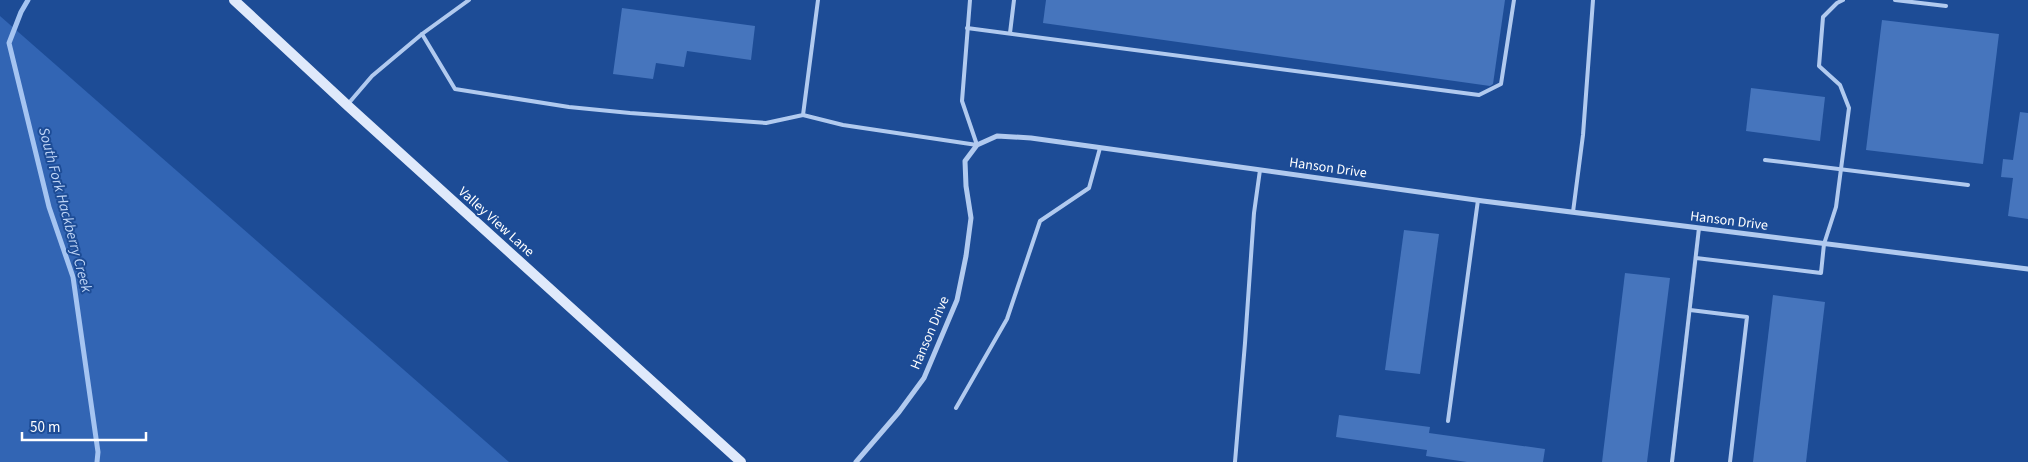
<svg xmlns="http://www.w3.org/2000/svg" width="2028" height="462" font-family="'Source Sans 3',sans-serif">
  <rect width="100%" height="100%" fill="#1d4c96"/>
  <path fill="#3265b4" d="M0 16 509 462H0Z"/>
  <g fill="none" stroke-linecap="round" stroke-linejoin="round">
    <path stroke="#a5c4f1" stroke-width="5" d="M28 0 21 12 9 43 49 207 73 277 98 452 97 462"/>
  </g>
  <g fill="#4675bd">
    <path d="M1046 0H1505L1493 84 1490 86 1043 23Z"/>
    <path d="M622 8 755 26 751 60 687 51 684 67 656 63 653 79 613 74Z"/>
    <path d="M1882 20 1999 34 1983 164 1866 150Z"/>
    <path d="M1751 88 1825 97 1820 141 1746 131Z"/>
    <path d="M2020 112 2028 113V219L2008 216 2013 178 2001 177 2003 159 2013 160Z"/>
    <path d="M1404 230 1439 234 1420 374 1385 370Z"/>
    <path d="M1625 273 1670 278 1647 462H1602Z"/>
    <path d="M1773 295 1825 302 1806 462H1753Z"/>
    <path d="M1339 415 1430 427 1429 433 1545 449 1543 462H1467L1426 456 1427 450 1336 437Z"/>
  </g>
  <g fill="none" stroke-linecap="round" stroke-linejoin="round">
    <g stroke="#b1caef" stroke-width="4">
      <path d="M1895 0 1946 6"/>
      <path d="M967 28 1479 95 1501 84 1514 0"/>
      <path d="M1010 33 1014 0"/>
      <path d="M422 34 455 89 569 107 630 113 766 123 803 115 818 0"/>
      <path d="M348 104 372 76 422 34 469 0"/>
      <path d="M803 115 843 125 977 145 962 101 970 0"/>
      <path d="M1765 160 1968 185"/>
      <path d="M1573 212 1583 135 1593 0"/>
      <path d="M1696 258 1821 273 1824 244 1836 207 1849 108 1840 85 1819 66 1823 17 1837 3 1843 0"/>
      <path d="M1690 310 1747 317 1730 462"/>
      <path d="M956 408 1007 319 1040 221 1089 188 1100 148"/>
      <path d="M1448 421 1478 200"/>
      <path d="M1235 462 1245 343 1254 213 1260 170"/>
      <path d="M1672 462 1699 228"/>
    </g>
    <path stroke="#b1caef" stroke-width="5" d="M856 462 899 412 924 378 957 300 966 256 971 218 966 186 965 161 977 145 997 136 1031 138 1483 201 2028 269"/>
    <path stroke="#dfe9fb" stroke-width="10" d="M234 0 347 105 741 462"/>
  </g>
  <g text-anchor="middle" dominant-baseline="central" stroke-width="4" stroke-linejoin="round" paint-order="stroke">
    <g font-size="14" fill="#fff" stroke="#1d4c96">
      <text transform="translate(1328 168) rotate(8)">Hanson Drive</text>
      <text transform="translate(1729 221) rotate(7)">Hanson Drive</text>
      <text transform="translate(496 222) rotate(42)">Valley View Lane</text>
      <text transform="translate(930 333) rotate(-67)">Hanson Drive</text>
    </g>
    <g font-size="15" font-style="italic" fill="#bed4f6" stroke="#1d4c96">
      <text transform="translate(65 210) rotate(75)">South Fork Hackberry Creek</text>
    </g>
  </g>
  <path d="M22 432v8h124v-8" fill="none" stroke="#ffffff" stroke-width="2.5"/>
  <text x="30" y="432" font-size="15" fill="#ffffff" stroke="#1d4c96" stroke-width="4" paint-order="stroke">50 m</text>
</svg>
